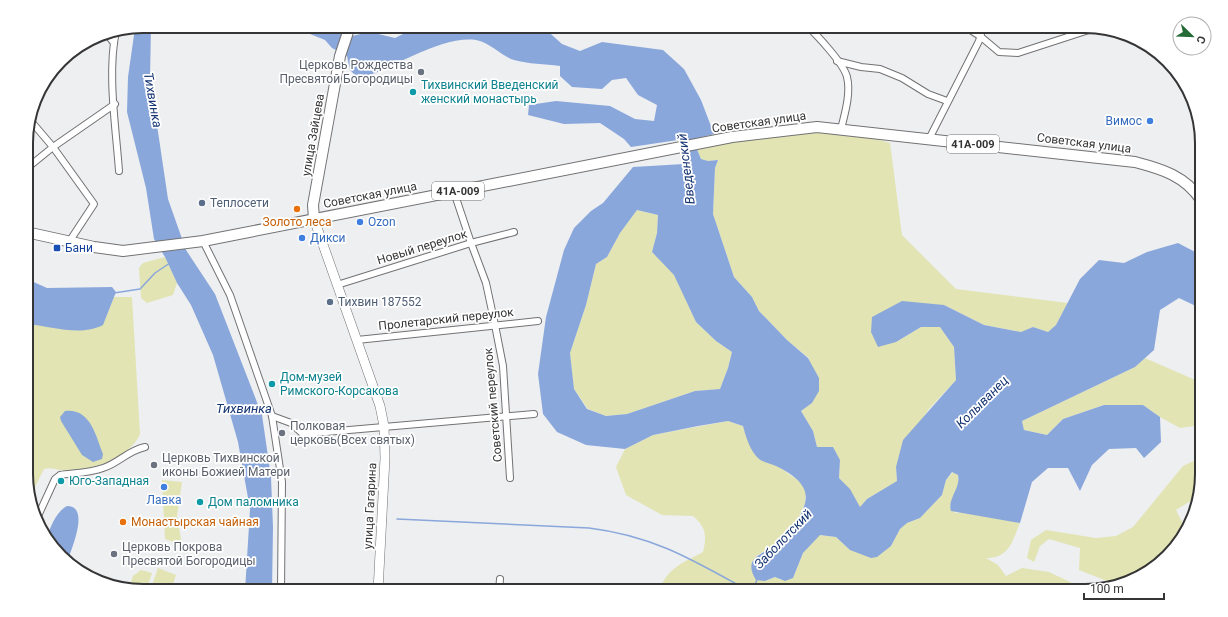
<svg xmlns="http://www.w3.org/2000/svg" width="1228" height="617" font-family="Roboto,sans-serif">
  <rect width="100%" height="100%" fill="#eeeff1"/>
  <g fill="#e2e4b3">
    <path d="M841 129 890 143 902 235 956 289 1068 303 1056 325 1048 332 1033 327 1022 332 984 325 944 305 896 342 921 327H940L954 347 956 380 928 410 896 467 897 481 867 499 860 508 850 490 839 478 840 460 817 447 813 431 801 411 812 403 809 358 787 340 759 311 752 297 734 277 713 214 715 168 718 160 708 161 701 159 696 147V145Z"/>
    <path d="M637 210 658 215 657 233 652 252 674 274 696 322 716 341 732 352 728 368 720 389 695 391 627 414 606 416 588 409 574 389 570 353 586 305 596 264 607 257 620 233Z"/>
    <path d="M165 257 177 283 173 295 147 303 141 298 139 268 143 263Z"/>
    <path d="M114 297H132L140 434C135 448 113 462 99 465 88 469 74 470 62 470 56 470 50 467 44 469L30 497 27 486C34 471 35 457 27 443V324L105 320Z"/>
    <path d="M1145 358 1202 383V425L1180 428 1160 417 1143 405H1104L1063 419 1047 435 1024 430 1022 421 1135 367Z"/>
    <path d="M728 421 743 426 749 443 759 459 779 467 802 483 806 492 805 503 797 521 784 539 755 557 765 581 776 577 781 580 793 578 803 553 819 535 836 537 850 550 891 546 900 529 907 523 920 518 942 495 946 480 953 472 958 475 959 482 950 506 955 513 962 512 1020 523C1012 542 1009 558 986 558L998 565 1006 576 1022 568 1049 572 1072 583H1091L1096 590 658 591C670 566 681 564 703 552 707 536 706 527 693 516L662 515 626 495 616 467 625 449 653 435Z"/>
    <path d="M1202 457V474L1197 497 1176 510 1184 526 1188 528 1150 571 1107 586V581L1079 570 1080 548 1049 539 1040 546 1034 562 1027 558 1031 540 1046 530 1096 538 1116 536 1133 527 1183 466Z"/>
    <path d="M162 480 182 482 177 516 182 545 165 539Z"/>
    <path d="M158 568 176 575 171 591H150Z"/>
    <path d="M141 570 152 573 146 591 129 588 133 576Z"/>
  </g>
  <g fill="#8aa7db" fill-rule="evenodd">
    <path d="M143 26H151L150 78 168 199 186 250 215 294 262 415 271 477 273 527 272 591H245L250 509 238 442 213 355 191 305 177 283 165 257 154 239 146 188 127 112 128 77 135 28Z"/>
    <path d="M290 26H342L352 36 370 32 395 38 419 26H542L562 44 580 51 602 42 663 50 684 69 701 100 714 134 698 138 696 147 701 159 708 161 718 160 715 168 713 214 734 277 752 297 759 311 787 340 808 358 819 378V391L812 403 801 411 813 431 817 447H833L840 460 839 478 850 489 860 507 867 499 897 481 896 467 903 440 956 380 954 347 940 327H921L896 342 878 347 871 332 872 317 902 301 944 305 984 325 1021 332 1033 327 1048 332 1056 325 1080 279 1099 260 1124 263 1147 252 1178 243 1201 255 1202 309 1179 298 1160 310 1154 350 1135 367 1022 421 1024 430 1047 435 1063 419 1104 405H1143L1160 417 1161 442 1144 458 1136 448 1109 449 1092 465 1080 491 1068 468H1048L1032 482 1020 523 951 511C947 499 961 488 958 475L952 472 946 480 942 495 920 518 907 523 900 529 891 546 877 557 871 558 850 550 836 537 820 535 803 553 793 578 785 581 775 577 765 581 756 580C740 554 769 554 783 540 792 531 802 515 805 503 810 485 791 473 776 466 771 464 763 462 759 459 750 451 746 437 743 426L728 421 698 426 653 435 625 449 586 445 557 432 543 414 538 374 546 317 564 250 574 228 591 211 603 203 633 167 684 164 687 157 684 142 678 140 631 147 624 139 600 123 564 124 528 115 529 105 556 101 610 106 635 119 654 121 657 105 638 95 626 78 612 80 602 89 572 87 560 76V66C545 64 528 64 514 60 501 56 491 43 476 40 442 35 392 69 359 79L350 70 347 56 332 48 325 40ZM637 210 658 215 657 233 652 252 674 275 696 322 716 341 732 352 728 368 720 389 695 391 627 414 606 416 587 409 574 389 570 353 586 305 596 264 607 257 620 233Z"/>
    <path d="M27 279 47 288 112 287 116 292 103 325C80 337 51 326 27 324Z"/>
    <path d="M65 411C91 408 96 437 103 454L102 459 93 462 82 455 61 421 60 417Z"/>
    <path d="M27 443C35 457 34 471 27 486Z"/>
    <path d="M67 506C90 506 72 547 68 560L50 545 47 537C51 526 56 512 67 506Z"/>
  </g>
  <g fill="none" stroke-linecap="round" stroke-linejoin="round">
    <g stroke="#8aa7db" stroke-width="1.5">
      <path d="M114 293 140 289 155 273 170 263"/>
      <path d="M397 519 589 528C654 536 693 560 749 591"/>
      <path d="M752 591 757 580"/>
    </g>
    <g stroke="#727274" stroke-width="8">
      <g id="street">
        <path d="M807 26C817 35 844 64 847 77 851 93 845 113 841 129"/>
        <path d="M964 26 980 36 999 52 1018 53 1095 28"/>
        <path d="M116 31C107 73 116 128 119 171"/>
        <path d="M106 33 114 43"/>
        <path d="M837 61 861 67 880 69 902 78 928 94 947 101"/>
        <path d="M30 120 53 147 94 204 69 242"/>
        <path d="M929 139 979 41 983 26"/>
        <path d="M26 169 53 147 115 104"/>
        <path d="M454 192 471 243 486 283 495 325 503 366 510 478"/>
        <path d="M203 241 230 295 272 416 282 482 281 591"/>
        <path d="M337 285 471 243 514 232"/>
        <path d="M357 340 538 321"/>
        <path d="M272 416 291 423 303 434 534 414"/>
        <path d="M38 516 55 479 60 475C74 473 90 473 103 468 119 463 127 451 145 447"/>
        <path d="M499 591 500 579"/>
      </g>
    </g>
    <g stroke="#727274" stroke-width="10">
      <path id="secondary" d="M314 219 380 406 384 426 385 458 378 591"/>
    </g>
    <g stroke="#727274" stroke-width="12">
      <g id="primary">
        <path d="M314 219 313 205 340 56 350 26"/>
        <path d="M26 232 94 247 123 251 203 241 732 137 817 127 1135 162C1162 169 1185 176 1201 200"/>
      </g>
    </g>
    <use href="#street" stroke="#fff" stroke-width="6"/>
    <use href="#secondary" stroke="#fff" stroke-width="9"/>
    <use href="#primary" stroke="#fff" stroke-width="10"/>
  </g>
  <g fill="#6b7280" stroke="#fff" stroke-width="1.5">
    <circle cx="421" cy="72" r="4"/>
    <circle cx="282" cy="433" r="4"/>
    <circle cx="154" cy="465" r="4"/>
    <circle cx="114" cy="554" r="4"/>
  </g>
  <g fill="#0f9aa8" stroke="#fff" stroke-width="1.5">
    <circle cx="413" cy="92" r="4"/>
    <circle cx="272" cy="384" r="4"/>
    <circle cx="61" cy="481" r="4"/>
    <circle cx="200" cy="502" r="4"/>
  </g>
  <g fill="#3f7fe0" stroke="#fff" stroke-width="1.5">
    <circle cx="1150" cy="121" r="4"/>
    <circle cx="360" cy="222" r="4"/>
    <circle cx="302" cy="238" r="4"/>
    <circle cx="164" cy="487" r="4"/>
  </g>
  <g fill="#5c6f8a" stroke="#fff" stroke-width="1.5">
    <circle cx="202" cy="203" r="4"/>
    <circle cx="330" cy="302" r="4"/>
  </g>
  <g fill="#e8710a" stroke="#fff" stroke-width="1.5">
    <circle cx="297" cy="209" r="4"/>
    <circle cx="123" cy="522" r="4"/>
  </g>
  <rect fill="#1a4fb4" stroke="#fff" stroke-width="1.5" x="53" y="244" width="8" height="8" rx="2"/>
  <g text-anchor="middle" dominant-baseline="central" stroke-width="3.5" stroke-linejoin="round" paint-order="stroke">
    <g fill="#fff" stroke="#727272" stroke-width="1">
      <rect x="947" y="135" width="52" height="18" rx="3"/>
      <rect x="432" y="182" width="52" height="18" rx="3"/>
    </g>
    <g font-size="11" font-weight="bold" fill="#353536">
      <text x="973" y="144">41А-009</text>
      <text x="458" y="191">41А-009</text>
    </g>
    <g font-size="12" fill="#5b616d" stroke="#fff" text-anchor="start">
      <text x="413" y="65" text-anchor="end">Церковь Рождества<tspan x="413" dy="14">Пресвятой Богородицы</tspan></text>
      <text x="290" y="426">Полковая<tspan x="290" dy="14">церковь(Всех святых)</tspan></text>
      <text x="162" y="458">Церковь Тихвинской<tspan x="162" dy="14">иконы Божией Матери</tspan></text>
      <text x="122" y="547">Церковь Покрова<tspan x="122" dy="14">Пресвятой Богородицы</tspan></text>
    </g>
    <g font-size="12" fill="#0d838f" stroke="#fff" text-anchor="start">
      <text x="421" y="85">Тихвинский Введенский<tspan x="421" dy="14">женский монастырь</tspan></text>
      <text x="280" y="377">Дом-музей<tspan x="280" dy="14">Римского-Корсакова</tspan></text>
      <text x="69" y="481">Юго-Западная</text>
      <text x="208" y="502">Дом паломника</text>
    </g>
    <g font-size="12" fill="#366cbe" stroke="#fff" text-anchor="start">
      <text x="1142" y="121" text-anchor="end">Вимос</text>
      <text x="368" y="222">Ozon</text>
      <text x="310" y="238">Дикси</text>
      <text x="164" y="500" text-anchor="middle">Лавка</text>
    </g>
    <g font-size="12" fill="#353536" stroke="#fff">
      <text transform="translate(759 122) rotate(-8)">Советская улица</text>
      <text transform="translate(313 135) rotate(-80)">улица Зайцева</text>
      <text transform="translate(1084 143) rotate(7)">Советская улица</text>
      <text transform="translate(370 195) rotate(-11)">Советская улица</text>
      <text transform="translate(422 247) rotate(-17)">Новый переулок</text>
      <text transform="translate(446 319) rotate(-6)">Пролетарский переулок</text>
      <text transform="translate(493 405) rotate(-95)">Советский переулок</text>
      <text transform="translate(370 506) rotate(-87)">улица Гагарина</text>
    </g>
    <g font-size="12" fill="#4e5e75" stroke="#fff" text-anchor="start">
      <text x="210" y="203">Теплосети</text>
      <text x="338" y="302">Тихвин 187552</text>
    </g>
    <g font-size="12" fill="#c56008" stroke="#fff">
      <text x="297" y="222">Золото леса</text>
      <text x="131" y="522" text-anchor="start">Монастырская чайная</text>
    </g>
    <g font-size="12" fill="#164399" stroke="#fff" text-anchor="start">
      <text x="65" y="248">Бани</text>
    </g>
    <g font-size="13" font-style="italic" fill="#153573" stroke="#fff">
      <text transform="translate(153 100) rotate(80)">Тихвинка</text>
      <text transform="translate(686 169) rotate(-97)">Введенский</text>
      <text transform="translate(982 402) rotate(-45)">Колыванец</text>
      <text x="244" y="408">Тихвинка</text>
      <text transform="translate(783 539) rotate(-46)">Заболотский</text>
    </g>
  </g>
  <path d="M0 0H1228V617H0ZM143 33H1085A110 110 0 0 1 1195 143V474A110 110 0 0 1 1085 584H143A110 110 0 0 1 33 474V143A110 110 0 0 1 143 33Z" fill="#fff" fill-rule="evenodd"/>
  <path fill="none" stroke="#353536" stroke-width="2" d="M143 33H1085A110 110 0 0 1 1195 143V474A110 110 0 0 1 1085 584H143A110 110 0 0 1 33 474V143A110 110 0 0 1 143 33Z"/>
  <g transform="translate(1192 36) rotate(113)"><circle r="19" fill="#ffffff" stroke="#aeaeaf"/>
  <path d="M0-3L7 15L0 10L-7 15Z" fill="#256b37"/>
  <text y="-6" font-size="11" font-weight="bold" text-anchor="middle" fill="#353536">С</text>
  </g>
  <path d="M1084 593v6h80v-6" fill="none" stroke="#353536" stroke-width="2"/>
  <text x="1090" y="593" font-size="12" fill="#353536" stroke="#ffffff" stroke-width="3" paint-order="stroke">100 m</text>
</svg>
